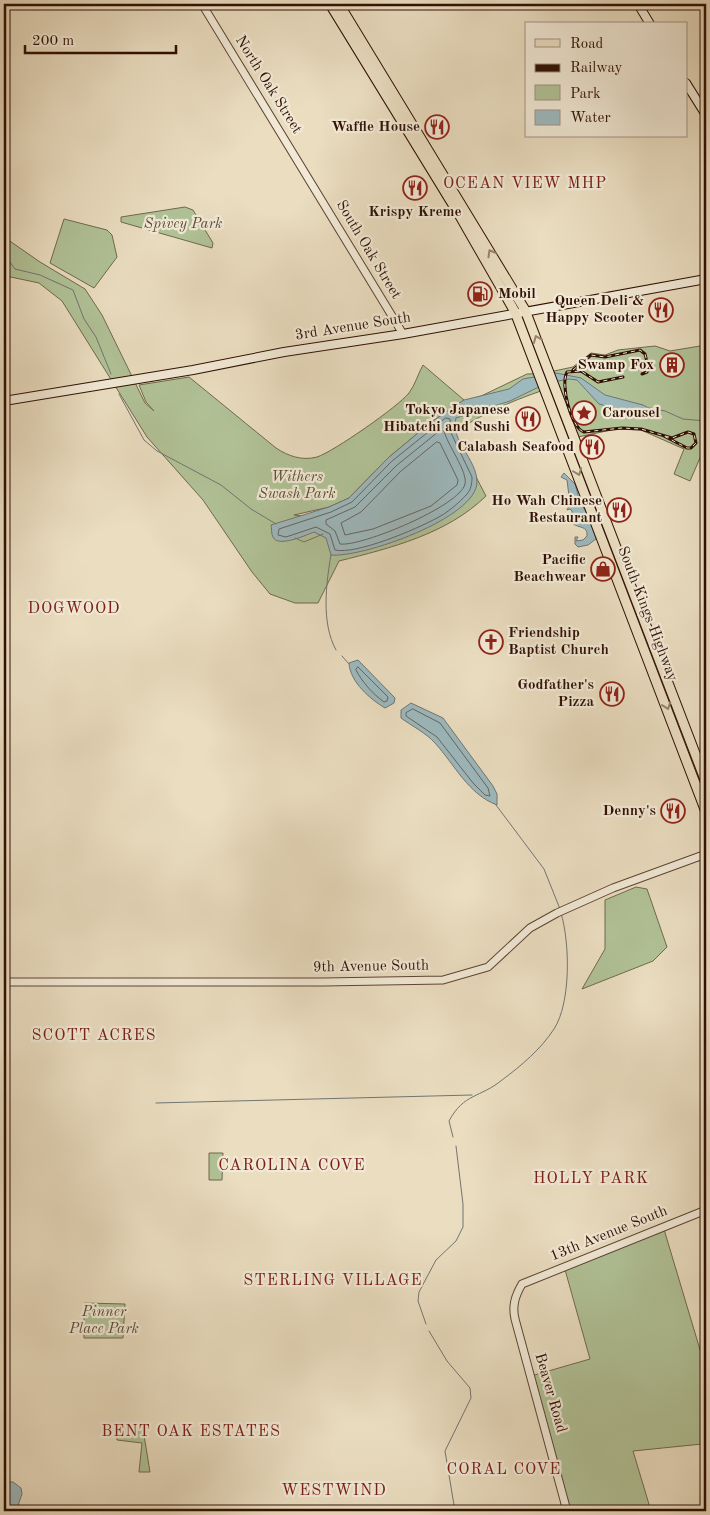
<svg xmlns="http://www.w3.org/2000/svg" width="710" height="1515" font-family="'Old Standard TT',serif">
  <rect width="100%" height="100%" fill="#eaddc0"/>
  <filter id="stains"><feTurbulence type="fractalNoise" baseFrequency=".004" numOctaves="4"/><feColorMatrix values="0 0 0 0 .2 0 0 0 0 .09 0 0 0 0 .02 0 0 0 .5 -.17"/></filter>
  <radialGradient id="worn" r=".72"><stop offset=".6" stop-color="#630" stop-opacity="0"/><stop offset="1" stop-color="#630" stop-opacity=".3"/></radialGradient>
  <g fill="#b1c297" stroke="#70694d">
    <path d="M185 207 193 210 213 243 212 248 121 222V217Z"/>
    <path d="M64 219 107 230 112 235 117 257 94 288 50 263Z"/>
    <path d="M4 237 40 262 85 289 102 315 145 403 154 411 146 402 139 385 189 377 276 448C288 456 302 461 317 457 333 452 399 406 409 393 415 385 418 374 423 365L464 400 430 423 388 458 349 498 329 507 294 515 314 517 361 492 477 398 527 374 554 373V371L573 367 591 353 605 355 618 350 655 346 670 351 706 345V444L690 481 674 474 684 449 641 430 616 429 578 437 559 385C521 397 486 411 453 433L486 496C447 534 391 548 339 561L318 603H295L270 594 252 572 203 500 147 437 62 301 39 283 6 276 4 272Z"/>
    <path d="M636 887 647 889 667 947 653 961 582 989 605 949V900Z"/>
    <path d="M209 1153H223L222 1180H209Z"/>
    <path d="M663 1226 704 1363 706 1362V1453L702 1444 633 1451 651 1511H567L531 1376 590 1359 564 1266Z"/>
    <path d="M84 1303 125 1304 123 1338H84Z"/>
    <path d="M142 1423 150 1472H139L142 1443 117 1440 115 1424Z"/>
  </g>
  <g fill="#9db9be" stroke="#717573">
    <path d="M556 373 581 378 605 395 643 405 658 413 619 410 599 404 577 380 569 379 547 383 510 401 456 418C450 441 477 459 477 482 477 518 362 558 331 555L326 538 314 532C306 535 278 548 273 537 271 534 272 528 271 525L329 507 349 498 388 458 430 423 464 400 509 389 523 379Z"/>
    <path d="M564 473 575 484 580 502 588 515 596 539 588 545 578 547 575 544V537H578L576 541 583 540 587 536C588 525 579 529 572 523V511L570 509 567 510 570 504 567 480 561 477Z"/>
    <path d="M358 660 395 698 394 703 385 708C370 699 350 682 349 663Z"/>
    <path d="M411 703 443 718 493 786 497 794V805C468 794 455 765 435 743 426 733 412 726 401 718V710Z"/>
    <path d="M4 1482H13L21 1488 22 1494 16 1511H4Z"/>
  </g>
  <g fill="none" stroke-linecap="round" stroke-linejoin="round">
    <g stroke="#666460" stroke-width="1">
      <path d="M446 418 450 419 451 433 472 477C472 483 471 490 467 494 459 503 447 513 437 518 417 529 356 555 335 550L330 534 316 527 286 537 278 535 279 529 331 512 352 502 391 462Z"/>
      <path d="M441 430 444 431C447 444 468 472 465 484 460 506 361 547 340 544L335 531 326 524V520L355 507 396 466Z"/>
      <path d="M437 442 440 443 458 480 457 485 431 506 373 529 345 535 341 523 361 512 400 472Z"/>
      <path d="M358 667 388 697 387 701 384 702C373 694 362 682 356 670Z"/>
      <path d="M413 709 440 723 488 788 490 796 485 795 473 783 437 737 406 716V713Z"/>
    </g>
    <g stroke="#717573" stroke-width="1">
      <path d="M4 254 15 269 40 275 73 290 84 319 96 337 111 374"/>
      <path d="M119 394 144 440 157 451 221 485 251 509 276 524"/>
      <path d="M650 408 665 411 683 419 706 421"/>
      <path d="M295 538 304 542 323 534"/>
      <path d="M331 555C326 584 321 623 336 650"/>
      <path d="M342 656 349 664"/>
      <path d="M496 805 544 869 560 909"/>
      <path d="M156 1103 472 1095"/>
      <path d="M453 1137 449 1121C464 1093 480 1098 502 1080 521 1066 541 1049 554 1029 571 1003 570 943 561 913"/>
      <path d="M426 1324 418 1301 419 1292 436 1260 456 1241 463 1227V1204L456 1146"/>
      <path d="M429 1331 447 1361 470 1388 471 1398 445 1451 455 1511"/>
    </g>
    <g stroke="#5e4332" stroke-width="9">
      <g id="tertiary">
        <path d="M202 4 403 334"/>
        <path d="M4 982H323L443 980 488 967 530 928 557 913 613 888 706 854"/>
        <path d="M567 1511 515 1319C512 1306 515 1296 522 1284L706 1210"/>
      </g>
    </g>
    <g stroke="#301003" stroke-width="10">
      <g id="secondary">
        <path d="M638 4 650 24"/>
        <path d="M686 83 706 115"/>
        <path d="M4 401 193 370 284 352 403 334 706 279"/>
      </g>
    </g>
    <g stroke="#301003" stroke-width="11">
      <g id="primary">
        <path d="M330 4 460 216 515 312 706 812"/>
        <path d="M339 4 525 310 706 782"/>
      </g>
    </g>
    <use href="#tertiary" stroke="#f1e9d6" stroke-width="7"/>
    <use href="#secondary" stroke="#f1e9d6" stroke-width="8"/>
    <use href="#primary" stroke="#eaddc0" stroke-width="9"/>
    <g stroke="#301003" stroke-width="3">
      <g id="rail">
        <path d="M573 370 591 355 605 357 640 350 645 354 648 366 647 372 642 374"/>
        <path d="M623 377 598 382 581 371 567 372C560 384 571 428 584 432L622 428 641 429 672 438 688 432 694 434 696 443 691 448H687L662 435"/>
      </g>
    </g>
    <use href="#rail" stroke="#f1e9d6" stroke-width="1" stroke-dasharray="4" stroke-linecap="butt"/>
  </g>
  <defs><path id="oneway-chevron" d="M-2-3.5L2.5 0L-2 3.5" fill="none" stroke-width="1.6" stroke-linecap="round" stroke-linejoin="round" transform="scale(1.25)"/></defs>
  <g stroke="#96816b">
    <use href="#oneway-chevron" transform="translate(491 253) rotate(-120)"/>
    <use href="#oneway-chevron" transform="translate(537 339) rotate(-112)"/>
    <use href="#oneway-chevron" transform="translate(578 472) rotate(69)"/>
    <use href="#oneway-chevron" transform="translate(667 706) rotate(70)"/>
  </g>
  <defs>
    <g id="restaurant-ring" transform="scale(1.25)"><circle r="9.5" fill="#f1e9d6" stroke="#8f2418" stroke-width="1.5"/><path d="M-5-6h1v4h1v-4h1v4h1v-4h1v5L-1.5 .5V6h-2V.5L-5-1ZM5-6V6H3V1.5H1.5Q1.5-4 5-6Z" fill="#8f2418"/></g>
    <g id="fuel-ring" transform="scale(1.25)"><circle r="9.5" fill="#f1e9d6" stroke="#8f2418" stroke-width="1.5"/><path d="M-5.5-6h7V0h2V4h1.3V-2.5L3-4.5l.8-.8L6-3V5H2.5V1h-1V6h-7ZM-4.2-4.7v3.2H.2V-4.7Z" fill="#8f2418"/></g>
    <g id="building-ring" transform="scale(1.25)"><circle r="9.5" fill="#f1e9d6" stroke="#8f2418" stroke-width="1.5"/><path d="M-4-6H4V6H1V3H-1V6H-4ZM-2.5-4.3h1.7v1.8h-1.7ZM.8-4.3h1.7v1.8H.8ZM-2.5-1h1.7V.8h-1.7ZM.8-1h1.7V.8H.8Z" fill="#8f2418"/></g>
    <g id="sight-ring" transform="scale(1.25)"><circle r="9.5" fill="#f1e9d6" stroke="#8f2418" stroke-width="1.5"/><path d="M0-6L1.8-2.2L6-1.7L2.9 1.2L3.7 5.4L0 3.3L-3.7 5.4L-2.9 1.2L-6-1.7L-1.8-2.2Z" fill="#8f2418"/></g>
    <g id="shop-ring" transform="scale(1.25)"><circle r="9.5" fill="#f1e9d6" stroke="#8f2418" stroke-width="1.5"/><path d="M-5-2.5h2.3a2.7 3.5 0 0 1 5.4 0H5L5.5 6h-11ZM-1.5-2.5h3a1.5 2.3 0 0 0-3 0Z" fill="#8f2418"/></g>
    <g id="church-ring" transform="scale(1.25)"><circle r="9.5" fill="#f1e9d6" stroke="#8f2418" stroke-width="1.5"/><path d="M-1.2-6h2.4v3.5h3.3v2.4h-3.3V6h-2.4V-.1h-3.3v-2.4h3.3Z" fill="#8f2418"/></g>
  </defs>
  <g fill-rule="evenodd">
    <use href="#restaurant-ring" x="437" y="127"/>
    <use href="#restaurant-ring" x="415" y="188"/>
    <use href="#fuel-ring" x="480" y="294"/>
    <use href="#restaurant-ring" x="661" y="310"/>
    <use href="#building-ring" x="672" y="365"/>
    <use href="#sight-ring" x="584" y="413"/>
    <use href="#restaurant-ring" x="528" y="419"/>
    <use href="#restaurant-ring" x="592" y="447"/>
    <use href="#restaurant-ring" x="619" y="510"/>
    <use href="#shop-ring" x="603" y="569"/>
    <use href="#church-ring" x="491" y="642"/>
    <use href="#restaurant-ring" x="612" y="694"/>
    <use href="#restaurant-ring" x="673" y="811"/>
  </g>
  <g text-anchor="middle" dominant-baseline="central" stroke-width="4.5" stroke-linejoin="round" paint-order="stroke">
    <g font-size="15" fill="#301003" stroke="#f1e9d6">
      <text transform="translate(268 85) rotate(58)">North Oak Street</text>
      <text transform="translate(368 250) rotate(59)">South Oak Street</text>
      <text transform="translate(353 327) rotate(-9)">3rd Avenue South</text>
      <text transform="translate(647 614) rotate(69)">South Kings Highway</text>
      <text transform="translate(371 967) rotate(-1)">9th Avenue South</text>
      <text transform="translate(609 1234) rotate(-22)">13th Avenue South</text>
      <text transform="translate(550 1393) rotate(74)">Beaver Road</text>
    </g>
    <g font-size="15" font-weight="bold" fill="#301003" stroke="#f1e9d6" text-anchor="end">
      <text x="420" y="127">Waffle House</text>
      <text x="415" y="212" text-anchor="middle">Krispy Kreme</text>
      <text x="498" y="294" text-anchor="start">Mobil</text>
      <text x="644" y="301">Queen Deli &amp;<tspan x="644" dy="17">Happy Scooter</tspan></text>
      <text x="654" y="365">Swamp Fox</text>
      <text x="510" y="410">Tokyo Japanese<tspan x="510" dy="17">Hibatchi and Sushi</tspan></text>
      <text x="602" y="413" text-anchor="start">Carousel</text>
      <text x="574" y="447">Calabash Seafood</text>
      <text x="602" y="501">Ho Wah Chinese<tspan x="602" dy="17">Restaurant</tspan></text>
      <text x="586" y="560">Pacific<tspan x="586" dy="17">Beachwear</tspan></text>
      <text x="508" y="633" text-anchor="start">Friendship<tspan x="508" dy="17">Baptist Church</tspan></text>
      <text x="594" y="685">Godfather's<tspan x="594" dy="17">Pizza</tspan></text>
      <text x="656" y="811">Denny's</text>
    </g>
    <g font-size="15" font-style="italic" fill="#5d4e37" stroke="#f1e9d6">
      <text x="183" y="224">Spivey Park</text>
      <text x="297" y="477">Withers<tspan x="297" dy="17">Swash Park</tspan></text>
      <text x="104" y="1312">Pinner<tspan x="104" dy="17">Place Park</tspan></text>
    </g>
    <g font-size="16" letter-spacing="1" fill="#7a1f14" stroke="#f1e9d6">
      <text x="525" y="184">OCEAN VIEW MHP</text>
      <text x="74" y="609">DOGWOOD</text>
      <text x="94" y="1036">SCOTT ACRES</text>
      <text x="292" y="1166">CAROLINA COVE</text>
      <text x="591" y="1179">HOLLY PARK</text>
      <text x="333" y="1281">STERLING VILLAGE</text>
      <text x="191" y="1432">BENT OAK ESTATES</text>
      <text x="504" y="1470">CORAL COVE</text>
      <text x="334" y="1491">WESTWIND</text>
    </g>
  </g>
  <rect width="710" height="1515" fill="none" stroke="#eaddc0" stroke-width="20"/>
  <rect x="5" y="5" width="700" height="1505" fill="none" stroke="#301003" stroke-width="2.5"/>
  <rect x="10" y="10" width="690" height="1495" fill="none" stroke="#301003"/>
  <rect x="525" y="22" width="162" height="115" fill="#f1e9d6" stroke="#a49282"/>
  <rect x="535" y="39" width="25" height="8" fill="#eaddc0" stroke="#a49282"/>
  <text x="570" y="48" font-size="15" fill="#301003">Road</text>
  <rect x="535" y="64" width="25" height="8" fill="#301003" stroke="#a49282"/>
  <text x="570" y="72" font-size="15" fill="#301003">Railway</text>
  <rect x="535" y="85" width="25" height="15" fill="#b1c297" stroke="#a49282"/>
  <text x="570" y="98" font-size="15" fill="#301003">Park</text>
  <rect x="535" y="110" width="25" height="15" fill="#9db9be" stroke="#a49282"/>
  <text x="570" y="122" font-size="15" fill="#301003">Water</text>
  <path d="M25 45v8h151v-8" fill="none" stroke="#301003" stroke-width="2.5"/>
  <text x="32" y="45" font-size="15" fill="#301003" stroke="#f1e9d6" stroke-width="4" paint-order="stroke">200 m</text>
  <rect width="100%" height="100%" filter="url(#stains)"/>
  <rect width="100%" height="100%" fill="url(#worn)"/>
</svg>
